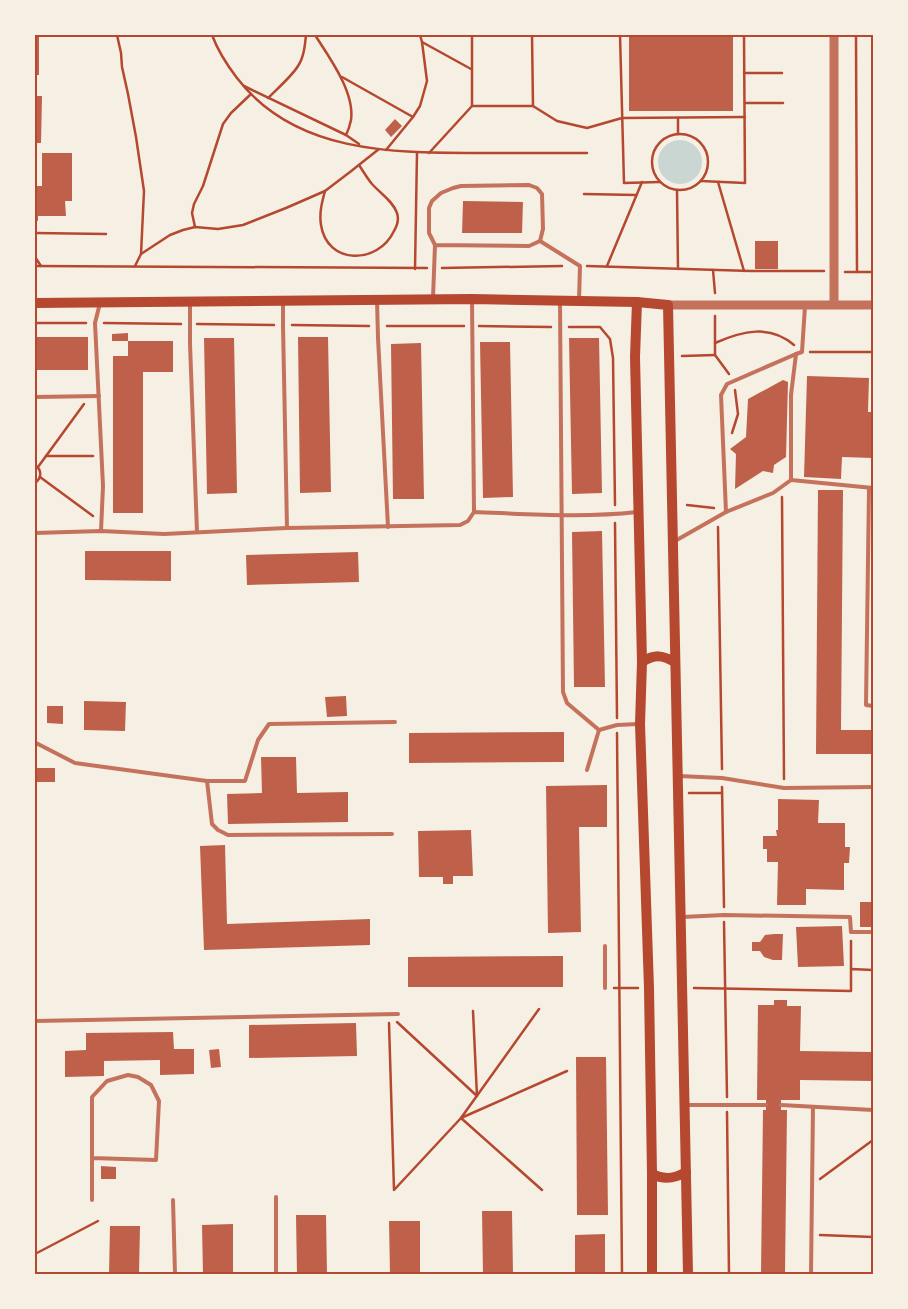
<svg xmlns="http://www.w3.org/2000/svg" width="908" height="1309" font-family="'Work Sans',sans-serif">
  <rect width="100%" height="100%" fill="#f6efe4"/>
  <circle fill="#c9d6d2" cx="680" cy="162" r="22"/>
  <g fill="#bf614a">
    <rect x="35" y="35" width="4" height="40"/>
    <rect x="629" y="35" width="104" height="76"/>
    <path d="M35 96H42L41 143H35Z"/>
    <path d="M395 119 402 126 391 137 385 130Z"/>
    <path d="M42 153H72V201H65L66 216H38V221H35V186H42Z"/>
    <path d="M463 201 523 202 522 233H462Z"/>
    <rect x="755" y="241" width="23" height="28"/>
    <path d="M128 333V341H173V372H143V513H113V356H128V341H112V334Z"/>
    <rect x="35" y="337" width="53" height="33"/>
    <path d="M298 337H328L331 492 300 493Z"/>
    <path d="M204 338H234L237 493 207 494Z"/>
    <path d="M569 338H599L602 493 572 494Z"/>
    <path d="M480 342H510L513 497 483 498Z"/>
    <path d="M421 343 424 499H393L391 344Z"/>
    <path d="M807 376 869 378 868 412H873V458L842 457 841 479 804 477Z"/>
    <path d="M783 380 788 382 786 457 774 465 773 473 763 471 735 489 736 454 730 449 746 437 748 399Z"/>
    <path d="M818 490H843L841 730H873V754H816Z"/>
    <path d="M602 531 605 687H574L572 532Z"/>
    <path d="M85 551H171V581L85 580Z"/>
    <path d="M358 552 359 582 247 585 246 555Z"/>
    <path d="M346 696 347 716 327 717 325 697Z"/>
    <path d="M84 701 126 702 125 731 84 730Z"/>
    <path d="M47 706H63V724L47 723Z"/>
    <path d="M564 732V762L409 763V733Z"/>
    <path d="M261 757H296L297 793 348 792V822L228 824 227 794 262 793Z"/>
    <rect x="35" y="768" width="20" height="14"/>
    <path d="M607 785V827H579L581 932 548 933 546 786Z"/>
    <path d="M778 799 819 800 818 823H845V847H850L849 863H844V890L806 889V905H777L778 862H767V849H763V836H777L776 830H778Z"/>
    <path d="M471 830 473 876H453V884H443V877H419L418 831Z"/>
    <path d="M225 845 227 924 370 919V945L204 950 200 846Z"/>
    <rect x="860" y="902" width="13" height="25"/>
    <path d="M842 926 844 966 798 967 796 927Z"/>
    <path d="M774 934H783L782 960H773L764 957 760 951H752V942H760L765 935Z"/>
    <path d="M563 956V987H408V957Z"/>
    <path d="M774 1000H787V1006H801L800 1051 873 1052V1081L800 1080V1100H781V1110H787L785 1274H761L763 1110H766V1100H757L758 1005H774Z"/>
    <path d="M356 1023 357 1056 249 1058V1025Z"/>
    <path d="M173 1032 174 1049H194V1074L160 1075V1060L104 1061V1076L65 1077V1051L86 1050V1033Z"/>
    <path d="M219 1049 221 1067 211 1068 209 1050Z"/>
    <path d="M576 1057H606L608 1215H577Z"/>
    <path d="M101 1166 116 1167V1179H101Z"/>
    <path d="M482 1211H512L513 1274H483Z"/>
    <path d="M296 1215H326L327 1274H297Z"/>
    <path d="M389 1221H420V1274H390Z"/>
    <path d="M233 1224V1274H203L202 1225Z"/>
    <path d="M110 1226H140L139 1274H109Z"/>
    <path d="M605 1234V1274H575V1235Z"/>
  </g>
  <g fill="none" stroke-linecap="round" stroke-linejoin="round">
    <g stroke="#b5482f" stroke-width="2.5">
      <path d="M117 35 121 53 122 67 128 94 136 137 144 191 141 254"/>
      <path d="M212 35C218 51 227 65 237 78 295 154 394 153 481 153 516 153 551 153 587 153"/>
      <path d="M315 35C329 57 355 92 351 120 350 125 348 131 346 135"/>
      <path d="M472 35V106H533L557 121 587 128 622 118 745 117"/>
      <path d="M532 35 533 106"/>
      <path d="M620 35 624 183 660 182"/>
      <path d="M856 35 857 272"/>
      <path d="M422 42 471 69"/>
      <path d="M744 73H782"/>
      <path d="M342 77 413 117"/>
      <path d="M244 86 346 135 359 144"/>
      <path d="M268 98C277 89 292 76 298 66 304 57 305 45 306 35"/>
      <path d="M745 103H783"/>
      <path d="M678 118V134"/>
      <circle cx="680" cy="162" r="28"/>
      <path d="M386 150 413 117 420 106 427 81 422 42 420 35"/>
      <path d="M429 153 472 106"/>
      <path d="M701 181 745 183 744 35"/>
      <path d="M718 182 744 271"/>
      <path d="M325 191C322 202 319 213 321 225 327 265 378 265 394 231 397 226 399 219 397 213 393 201 380 193 372 184 367 178 363 171 359 165"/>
      <path d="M677 191 678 269"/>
      <path d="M584 194 636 195"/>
      <path d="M195 227 192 213 194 204 203 186 223 124 231 113 251 94"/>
      <path d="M35 233 106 234"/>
      <path d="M35 257 41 266"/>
      <path d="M35 266 427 268"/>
      <path d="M135 266 141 254 170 235 183 230 195 227 218 229 243 225 286 208 325 191 350 172 379 149"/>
      <path d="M587 266 751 271H824"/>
      <path d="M607 266 642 182"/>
      <path d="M442 268 562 266"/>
      <path d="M415 269 417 153"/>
      <path d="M713 270 715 293"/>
      <path d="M845 272H873"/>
      <path d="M715 316V355L729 374"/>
      <path d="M35 323H86"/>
      <path d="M104 323 181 324"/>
      <path d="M197 324 274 325"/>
      <path d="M292 325 369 326"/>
      <path d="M387 326H464"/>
      <path d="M479 326 551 327"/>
      <path d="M569 327H600L610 339 613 358 615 505"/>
      <path d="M715 343C742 331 770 324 794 345"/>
      <path d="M810 352H873"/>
      <path d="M682 356 715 355"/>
      <path d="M732 433 738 414 735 390"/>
      <path d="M46 456H93"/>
      <path d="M35 465C42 470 42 478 35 483"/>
      <path d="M38 467 84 404"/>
      <path d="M40 477 93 516"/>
      <path d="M782 497 784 779"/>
      <path d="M687 505 714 508"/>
      <path d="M615 523 617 718"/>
      <path d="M718 527 722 769"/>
      <path d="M617 733 622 1274"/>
      <path d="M722 787 724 907"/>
      <path d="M689 793H722"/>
      <path d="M724 922 727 1097"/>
      <path d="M851 941V969"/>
      <path d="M614 988H638"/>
      <path d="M694 988 851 991V969L873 970"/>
      <path d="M397 1022 477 1096 473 1011"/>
      <path d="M389 1023 394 1190 461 1118 539 1009"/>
      <path d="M727 1112 729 1274"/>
      <path d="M820 1179 873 1140"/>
      <path d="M542 1190 461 1118 567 1071"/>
      <path d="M820 1235 873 1237"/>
      <path d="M35 1254 98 1221"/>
    </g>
    <g stroke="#c5725c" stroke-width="4">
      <path d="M540 241 580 266 579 301"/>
      <path d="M433 298 435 245 429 233V208L432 201 441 193 453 188 461 186 529 185 537 188 542 194 543 229 540 241 529 246 435 245"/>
      <path d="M377 300 378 338 388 527"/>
      <path d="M472 300 474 512"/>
      <path d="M283 301V325L287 528"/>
      <path d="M190 302V344L197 532"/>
      <path d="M560 302 563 692 567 703 599 730 617 725 638 724"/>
      <path d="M100 303 95 323 103 486 101 531"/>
      <path d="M805 306 802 352 796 354 791 395V480L873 488"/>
      <path d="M35 397 99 396"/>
      <path d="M869 488 866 705 873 706"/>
      <path d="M726 512 721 395 727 384 796 354"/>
      <path d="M35 533 101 531 164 534 287 528 460 525 468 521 474 512C528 514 583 518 637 512"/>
      <path d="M675 541 726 512 773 493 791 480"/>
      <path d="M35 743 38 744 75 763 207 781H245L258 740 269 724 395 722"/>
      <path d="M587 770 599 730"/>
      <path d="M679 776 722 778 784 788 873 787"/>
      <path d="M207 781 212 824 218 830 228 835 392 834"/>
      <path d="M682 917 724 915 850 917 851 932H873"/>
      <path d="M605 946V988"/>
      <path d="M35 1021 398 1014"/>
      <path d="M686 1105H766"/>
      <path d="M781 1105 873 1110"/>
      <path d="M92 1158 156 1160 159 1101 151 1085 138 1077 128 1075 107 1081 92 1097V1200"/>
      <path d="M173 1200 175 1274"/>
      <path d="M276 1274V1197"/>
      <path d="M811 1274 813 1107"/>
    </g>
    <g stroke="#c5725c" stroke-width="9">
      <path d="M834 304V35"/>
      <path d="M668 305H873"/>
    </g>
    <g stroke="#b5482f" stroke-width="10">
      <path d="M637 302 635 357 642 662 640 724 649 988 652 1174V1274"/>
      <path d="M35 303 472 299 637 302 668 305 688 1274"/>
      <path d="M642 662C655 654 662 655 675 662"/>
      <path d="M652 1174C664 1180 674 1179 686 1172"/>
    </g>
  </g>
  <rect width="908" height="1309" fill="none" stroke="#f6efe4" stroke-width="72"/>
  <rect x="36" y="36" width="836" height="1237" fill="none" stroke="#b5482f" stroke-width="2"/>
</svg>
